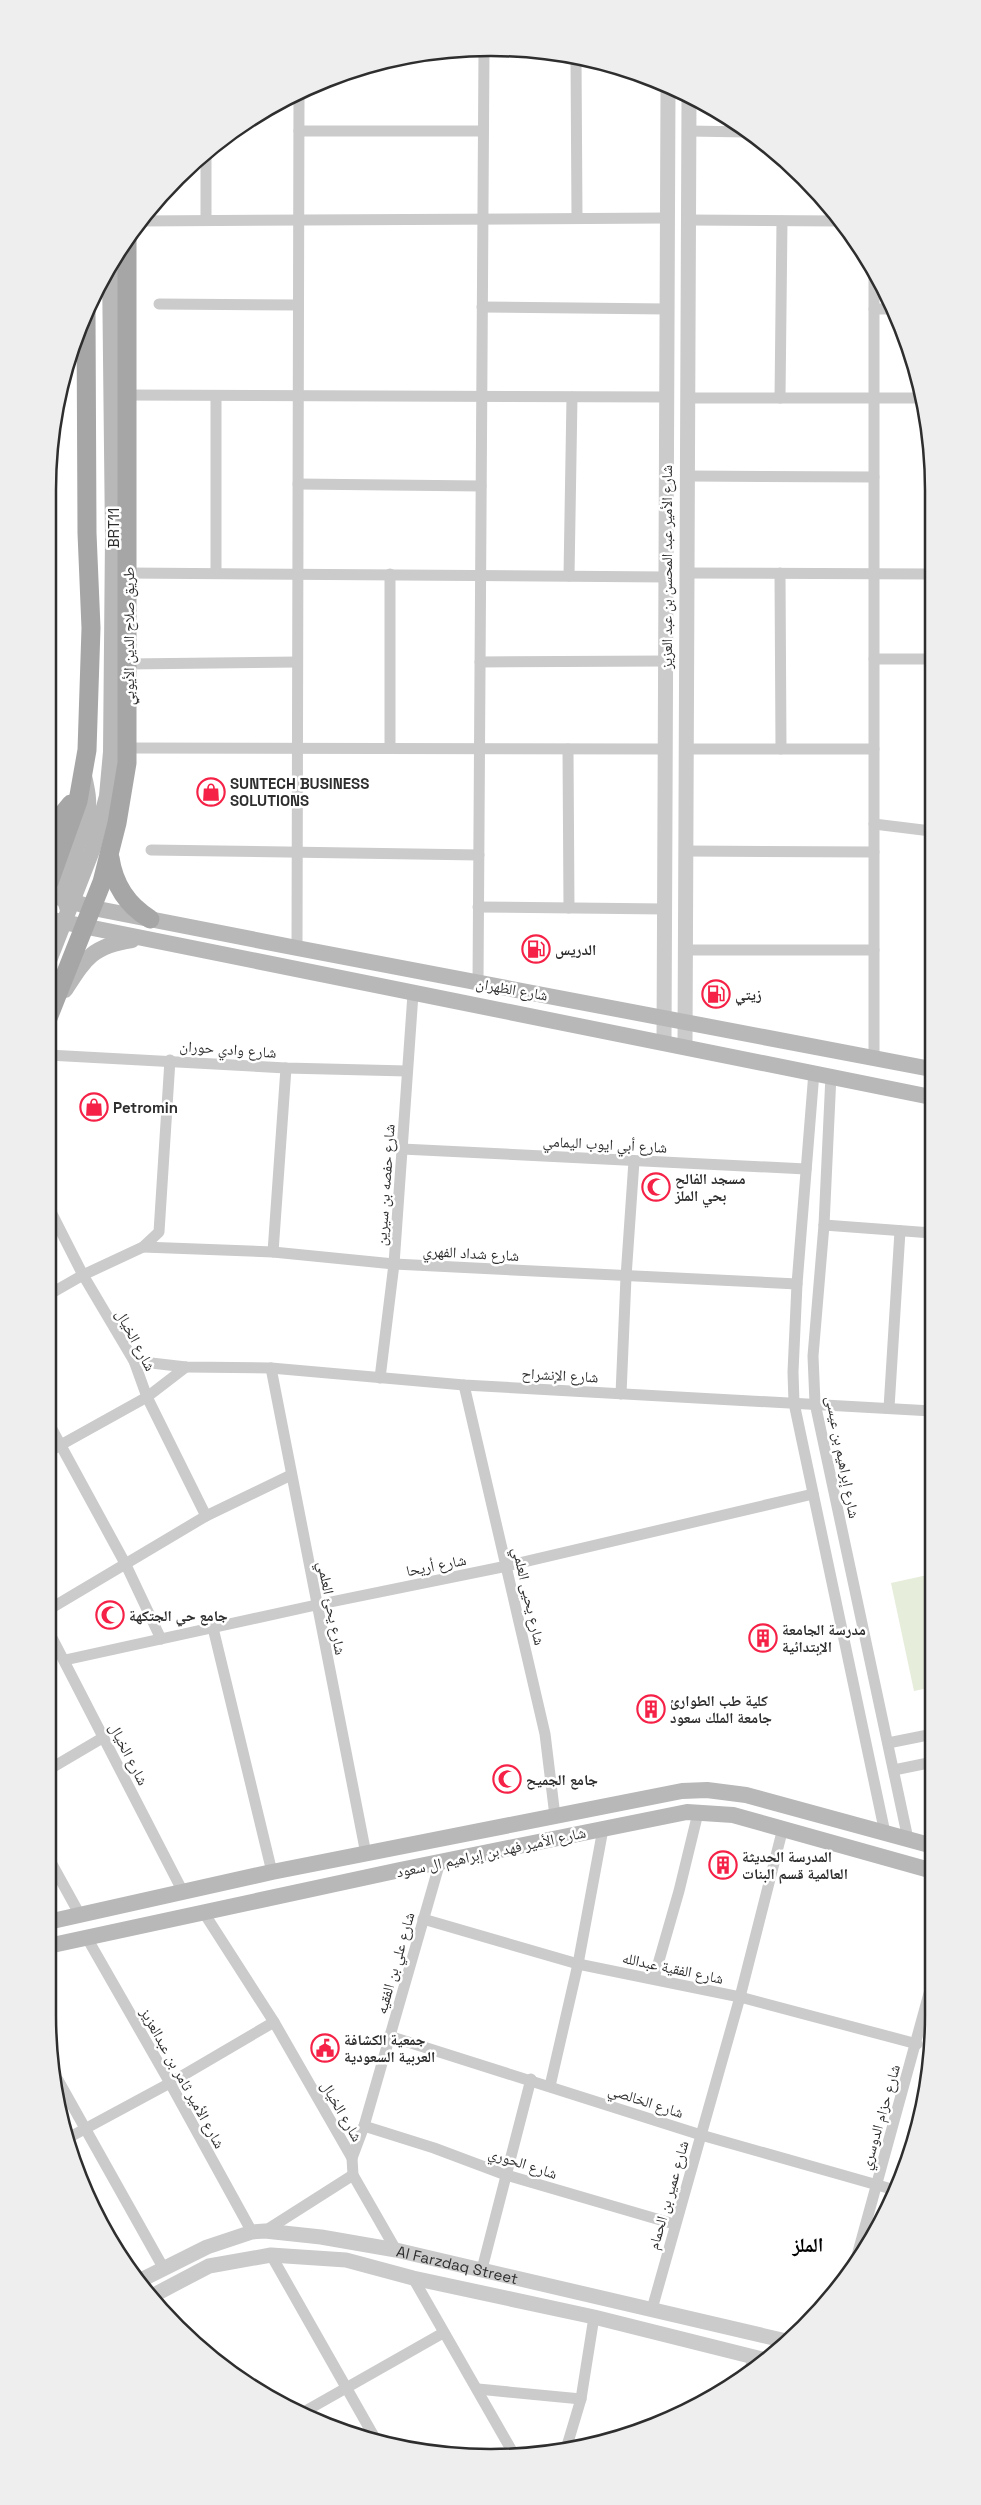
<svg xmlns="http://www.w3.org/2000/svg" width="981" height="2505" font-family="'Space Grotesk','Noto Naskh Arabic',sans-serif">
  <rect width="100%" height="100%" fill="#fff"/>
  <path fill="#e6eddb" d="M932 1574 933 1687 914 1691 891 1583Z"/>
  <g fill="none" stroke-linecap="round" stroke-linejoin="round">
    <g stroke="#cbcbcb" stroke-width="11">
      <path d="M576 58 577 218"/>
      <path d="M299 131H483"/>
      <path d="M689 131 747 132"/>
      <path d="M206 152V220"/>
      <path d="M689 220 839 221"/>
      <path d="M139 221 667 218"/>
      <path d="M159 304 298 305"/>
      <path d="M482 307 667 309"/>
      <path d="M874 309H892"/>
      <path d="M127 395 667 397"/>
      <path d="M216 396V573"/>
      <path d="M688 398H919"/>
      <path d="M780 398 782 221"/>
      <path d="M688 476 874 477"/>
      <path d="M298 484 481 486"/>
      <path d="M128 573 666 577"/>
      <path d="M687 573 930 574"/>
      <path d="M780 573 781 749"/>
      <path d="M569 576 572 397"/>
      <path d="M874 659H930"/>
      <path d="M480 662 666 661"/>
      <path d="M128 664 297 662"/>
      <path d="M129 748 665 749"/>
      <path d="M390 748V574"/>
      <path d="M568 749 569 908"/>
      <path d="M687 749H874"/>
      <path d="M874 824 931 831"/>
      <path d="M151 850 479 855"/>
      <path d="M686 851 874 852"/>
      <path d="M478 907 665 909"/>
      <path d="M297 948 299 93"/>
      <path d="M686 950H874"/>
      <path d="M478 983 484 50"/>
      <path d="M48 1055 286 1068 407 1071"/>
      <path d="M874 1058V274"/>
      <path d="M814 1072 797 1284 793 1372 794 1403 885 1833"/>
      <path d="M831 1075 824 1225 813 1356 815 1403 908 1839"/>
      <path d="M402 1149 806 1169"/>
      <path d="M48 1206 83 1275 134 1361 147 1397 206 1516"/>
      <path d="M824 1225 932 1233"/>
      <path d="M143 1247 273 1252 394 1264 797 1284"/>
      <path d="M273 1252 286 1068"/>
      <path d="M48 1295 83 1275 143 1247 159 1232 170 1060"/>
      <path d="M134 1361 186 1367 271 1368 464 1385 932 1411"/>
      <path d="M271 1368 366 1854"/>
      <path d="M380 1378 394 1264 413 994"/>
      <path d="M464 1385 545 1734 555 1816"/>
      <path d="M621 1394 626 1277 634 1161"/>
      <path d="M889 1408 900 1231"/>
      <path d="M48 1422 126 1565 161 1639"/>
      <path d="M48 1452 147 1397 186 1367"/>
      <path d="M48 1610 206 1516 291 1475"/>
      <path d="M213 1628 272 1872"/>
      <path d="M48 1630 183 1892"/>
      <path d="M65 1660 316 1605 507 1566 813 1494"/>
      <path d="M888 1743 933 1734"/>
      <path d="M48 1770 104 1737"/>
      <path d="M894 1770 933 1762"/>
      <path d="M48 1857 80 1915"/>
      <path d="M204 1913 274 2022 352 2158 353 2175 396 2250"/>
      <path d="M423 1919 578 1964 740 1997 917 2044"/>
      <path d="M87 1938 170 2083 252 2232"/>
      <path d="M654 1978 679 1891 698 1813"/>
      <path d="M389 2036 701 2135 895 2190"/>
      <path d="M58 2080 164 2269"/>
      <path d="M550 2086 578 1964 603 1829"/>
      <path d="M364 2126 434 2148 506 2175 674 2224"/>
      <path d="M68 2138 170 2083 274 2022"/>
      <path d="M352 2158 364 2126 440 1862"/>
      <path d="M265 2231 353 2175"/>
      <path d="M271 2255 376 2440"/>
      <path d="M855 2263 933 1979"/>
      <path d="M482 2269 531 2079"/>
      <path d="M413 2278 512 2451"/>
      <path d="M652 2309 740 1997 783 1828"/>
      <path d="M750 2370 753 2357"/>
      <path d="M478 2389 581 2399"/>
      <path d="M302 2413 443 2333"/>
      <path d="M566 2449 581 2399 594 2317"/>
    </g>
    <g stroke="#cbcbcb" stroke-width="15">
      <path d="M664 1043 668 91"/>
      <path d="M685 1047 689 100"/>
      <path id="s1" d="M139 2281 207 2247 252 2232 265 2231 321 2237 396 2250 782 2340"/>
      <path d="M150 2297 209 2266 271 2255 346 2260 413 2278 594 2317 762 2359"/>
    </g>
    <g stroke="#b8b8b8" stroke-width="16">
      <path d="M48 894 93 908 297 948 931 1069"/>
      <path d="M68 910C56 882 82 843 87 815 90 802 87 789 84 776"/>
      <path d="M48 919 931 1097"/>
      <path d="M48 963 93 848 107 796 111 752 113 537 110 268"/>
      <path d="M65 990C85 959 92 946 132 940"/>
      <path d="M48 1922 272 1872 682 1791 707 1790 746 1795 933 1846"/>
      <path d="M48 1946 400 1870 687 1812 733 1815 933 1871"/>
    </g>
    <g stroke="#a6a6a6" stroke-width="19">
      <path d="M48 832 71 804"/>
      <path d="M110 858C114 885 127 905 150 919"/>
      <path d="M48 885 78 801 87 750 91 628 87 533 86 312"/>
      <path d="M48 1018 102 882 117 823 127 763V241"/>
    </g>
  </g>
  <defs>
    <g id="shop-ring" transform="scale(1.4375)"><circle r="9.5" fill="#fff" stroke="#f52146" stroke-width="1.5"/><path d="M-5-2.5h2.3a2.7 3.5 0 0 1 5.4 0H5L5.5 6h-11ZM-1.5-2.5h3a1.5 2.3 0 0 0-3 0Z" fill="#f52146"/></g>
    <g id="fuel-ring" transform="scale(1.4375)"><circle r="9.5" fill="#fff" stroke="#f52146" stroke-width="1.5"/><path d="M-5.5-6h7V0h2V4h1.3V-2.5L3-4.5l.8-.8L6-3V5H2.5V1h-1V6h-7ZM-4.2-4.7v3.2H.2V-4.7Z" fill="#f52146"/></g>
    <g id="mosque-ring" transform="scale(1.4375)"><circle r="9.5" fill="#fff" stroke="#f52146" stroke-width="1.5"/><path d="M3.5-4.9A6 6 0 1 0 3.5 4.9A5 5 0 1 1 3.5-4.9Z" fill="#f52146"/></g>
    <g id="building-ring" transform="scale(1.4375)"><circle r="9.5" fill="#fff" stroke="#f52146" stroke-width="1.5"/><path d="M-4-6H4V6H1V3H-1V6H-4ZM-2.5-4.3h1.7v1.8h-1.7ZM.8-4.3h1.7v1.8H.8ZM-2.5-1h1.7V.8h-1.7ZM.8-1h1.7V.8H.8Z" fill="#f52146"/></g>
    <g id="civic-ring" transform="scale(1.4375)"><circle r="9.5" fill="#fff" stroke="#f52146" stroke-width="1.5"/><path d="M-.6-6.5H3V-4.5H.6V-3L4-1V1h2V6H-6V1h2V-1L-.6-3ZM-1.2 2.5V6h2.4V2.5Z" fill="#f52146"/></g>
  </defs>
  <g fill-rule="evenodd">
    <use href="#shop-ring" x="211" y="792"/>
    <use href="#fuel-ring" x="536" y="949"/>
    <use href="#fuel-ring" x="716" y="994"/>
    <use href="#shop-ring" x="94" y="1107"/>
    <use href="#mosque-ring" x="656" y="1187"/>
    <use href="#mosque-ring" x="110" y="1615"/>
    <use href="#building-ring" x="763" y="1638"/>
    <use href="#building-ring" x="651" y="1709"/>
    <use href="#mosque-ring" x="507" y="1779"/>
    <use href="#building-ring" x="723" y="1865"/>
    <use href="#civic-ring" x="325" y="2048"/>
  </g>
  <g text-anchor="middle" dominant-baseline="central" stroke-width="5" stroke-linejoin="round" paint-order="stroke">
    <g font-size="15" fill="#2e2e2e" stroke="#fff">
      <text transform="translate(113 528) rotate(-90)">BRT11</text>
      <text transform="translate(666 567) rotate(-90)">شارع الأمير عبد المحسن بن عبد العزيز</text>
      <text transform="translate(128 636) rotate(-90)">طريق صلاح الدين الأيوبي</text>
      <text transform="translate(512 989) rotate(10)">شارع الظهران</text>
      <text transform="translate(228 1049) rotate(4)">شارع وادي حوران</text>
      <text transform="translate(605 1144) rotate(3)">شارع أبي ايوب اليمامي</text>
      <text transform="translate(385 1185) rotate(-86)">شارع حفصه بن سيرين</text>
      <text transform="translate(471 1253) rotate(3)">شارع شداد الفهري</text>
      <text transform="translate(136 1340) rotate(62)">شارع الخيال</text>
      <text transform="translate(560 1375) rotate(3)">شارع الإنشراح</text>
      <text transform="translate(843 1457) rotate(79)">شارع إبراهيم بن عيسى</text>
      <text transform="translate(436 1565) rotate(-11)">شارع أريحا</text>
      <text transform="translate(529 1596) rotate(77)">شارع يحيى العلمي</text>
      <text transform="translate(332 1608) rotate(79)">شارع يحئ العلمي</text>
      <text transform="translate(129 1754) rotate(63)">شارع الخيال</text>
      <text transform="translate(491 1852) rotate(-12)">شارع الأمير فهد بن إبراهيم ال سعود</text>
      <text transform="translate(395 1963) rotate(-74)">شارع علي بن الفقيه</text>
      <text transform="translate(673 1968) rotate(12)">شارع الفقية عبدالله</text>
      <text transform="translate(183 2078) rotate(61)">شارع الأمير ثامر بن عبدالعزيز</text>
      <text transform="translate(646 2101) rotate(18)">شارع الخالصي</text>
      <text transform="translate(342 2111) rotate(60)">شارع الخيال</text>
      <text transform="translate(880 2117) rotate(-74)">شارع حزام الدوسري</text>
      <text transform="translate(523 2163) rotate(18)">شارع الحوري</text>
      <text transform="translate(668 2195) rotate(-74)">شارع عمير بن الحمام</text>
      <text stroke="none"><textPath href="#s1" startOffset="332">Al Farzdaq Street</textPath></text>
    </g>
    <g font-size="15" font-weight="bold" fill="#2e2e2e" stroke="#fff" text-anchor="start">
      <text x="230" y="783">SUNTECH BUSINESS<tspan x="230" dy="17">SOLUTIONS</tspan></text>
      <text x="555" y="949">الدريس</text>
      <text x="735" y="994">زيتي</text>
      <text x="113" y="1107">Petromin</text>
      <text x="675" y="1178">مسجد الفالح<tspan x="675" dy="17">بحي الملز</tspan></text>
      <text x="129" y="1615">جامع حي الجتكهة</text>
      <text x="782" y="1629">مدرسة الجامعة<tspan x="782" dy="17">الإبتدائية</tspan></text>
      <text x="670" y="1700">كلية طب الطوارئ<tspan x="670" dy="17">جامعة الملك سعود</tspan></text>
      <text x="526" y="1779">جامع الجميح</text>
      <text x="742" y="1856">المدرسة الحديثة<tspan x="742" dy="17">العالمية قسم البنات</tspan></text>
      <text x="344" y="2039">جمعية الكشافة<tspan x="344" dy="17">العربية السعودية</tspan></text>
    </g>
    <g font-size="20" font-weight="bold" fill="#000" stroke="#fff">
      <text x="808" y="2245">الملز</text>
    </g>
  </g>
  <path d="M0 0H981V2505H0ZM490 56H491A434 434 0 0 1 925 490V2015A434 434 0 0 1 491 2449H490A434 434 0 0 1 56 2015V490A434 434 0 0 1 490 56Z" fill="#eee" fill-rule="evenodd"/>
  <path fill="none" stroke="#2e2e2e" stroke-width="2.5" d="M490 56H491A434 434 0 0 1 925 490V2015A434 434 0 0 1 491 2449H490A434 434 0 0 1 56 2015V490A434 434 0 0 1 490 56Z"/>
</svg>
